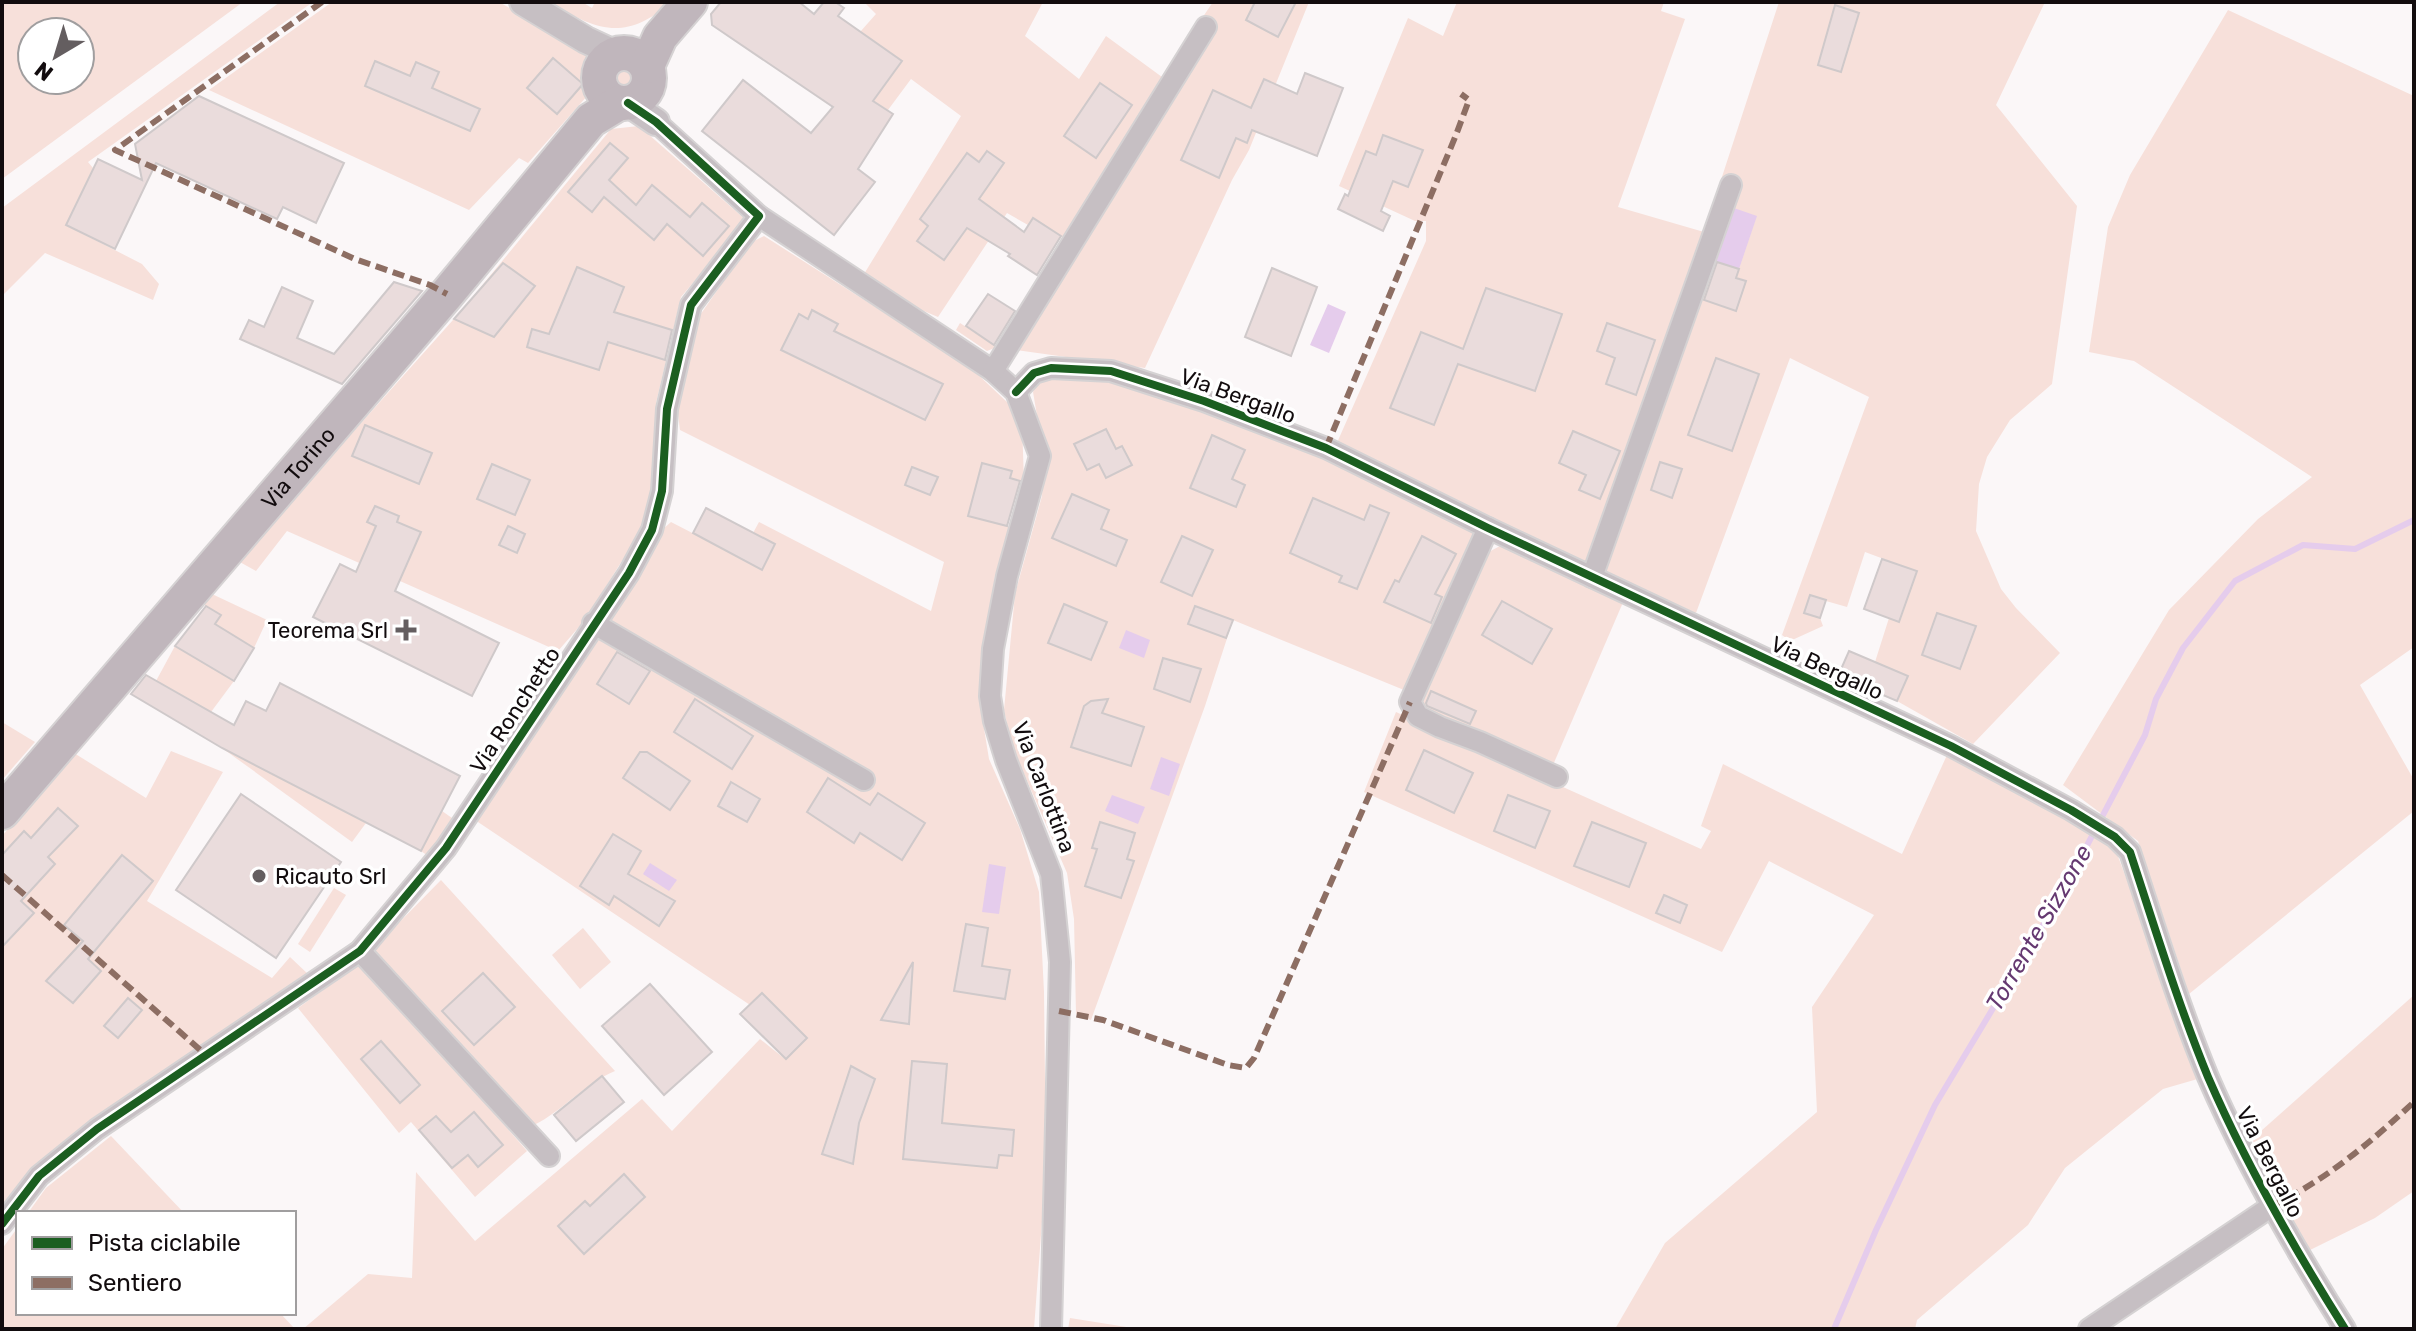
<svg xmlns="http://www.w3.org/2000/svg" width="2416" height="1331" font-family="Rubik,sans-serif">
  <rect width="100%" height="100%" fill="#fbf7f8"/>
  <g fill="#f7e0da" fill-rule="evenodd">
    <path d="M2 2H243L2 179ZM32 32H80V80H32Z"/>
    <path d="M280 2H313L88 162 93 168 66 225 142 264 159 284 153 300 45 253 2 296V208Z"/>
    <path d="M332 2H499L571 43 587 57 594 79 588 95 528 163 519 158 469 210 209 90Z"/>
    <path d="M548 2H582L592 8 595 2H672C624 42 599 31 548 2Z"/>
    <path d="M864 2H1043L1025 36 1079 79 1106 36 1162 77 1213 2H1309L1249 150 1232 180 1145 368 1016 350 1117 152 1065 239 1033 218 1028 225 1007 213 938 317 905 303 864 274 961 116 911 79 888 110 873 101 902 61 860 32 876 14Z"/>
    <path d="M1457 2H1664L1661 11 1685 19 1618 207 1704 232 1779 2H2045L1996 105 2077 206 2052 384 2010 420 1987 457 1979 484 1976 531 2001 589 2016 608 2060 653 1973 744 1897 701 1907 676 1875 662 1889 618 1916 571 1865 552 1847 607 1826 601 1820 618 1823 626 1790 641 1782 635 1869 397 1790 358 1696 613 1586 564 1336 445 1426 241V221H1415L1339 186 1408 18 1443 36Z"/>
    <path d="M2228 10 2414 96V647L2360 685 2414 780V811L2189 994 2138 841 2063 785 2169 610 2258 519 2312 477 2134 361 2089 352 2108 227 2130 175Z"/>
    <circle cx="623" cy="78" r="15"/>
    <path d="M639 126 746 220 681 297 656 403 651 496 640 532 585 620 558 651 287 531 256 571 238 561 461 311 611 129Z"/>
    <path d="M764 236 971 368 1008 403 1022 422 1024 482 1010 478 1012 471 982 463 969 516 1011 527 995 575 979 698 989 759 1020 829 1039 892 1044 992 1046 1168 1034 1329H303L368 1274 412 1278 416 1172 475 1241 642 1099 672 1131 760 1039 785 1059 806 1038 762 993 750 1005 475 820 597 634 854 764 608 619 635 582 663 529 671 522 762 569 775 545 753 533 759 522 931 611 944 562 680 430 676 399 698 318 750 243Z"/>
    <path d="M960 323 997 347 987 351 956 330Z"/>
    <path d="M1049 376H1106L1202 407 1342 467 1477 533 1453 592 1404 690 1233 620 1205 706 1091 1020 1076 1014 1074 919 1067 873 1012 746 1004 710 1015 594 1042 496 1044 457 1033 392 1036 385Z"/>
    <path d="M1500 546 1624 600 1553 765 1423 709 1421 700 1485 554Z"/>
    <path d="M212 594 267 620 254 648 215 624 220 615 201 603Z"/>
    <path d="M175 646 234 681 211 712 156 681Z"/>
    <path d="M1396 712 1701 849 1711 831 1701 826 1723 764 1902 854 1947 755 2076 823 2116 851 2201 1078 2163 1089 2065 1168 2028 1225 1917 1320 1915 1329H1615L1665 1243 1817 1112 1812 1007 1874 915 1769 861 1722 952 1364 792Z"/>
    <path d="M2 722 35 742 2 780Z"/>
    <path d="M222 748 366 823 352 842Z"/>
    <path d="M171 751 223 772 147 901 272 978 290 957 309 975 95 1117 32 1170 2 1210V836L74 753 146 798Z"/>
    <path d="M442 811 452 818 428 856 421 851Z"/>
    <path d="M441 880 615 1071C585 1083 563 1111 534 1125L373 949Z"/>
    <path d="M334 888 346 895 310 952 298 944Z"/>
    <path d="M583 928 611 962 580 989 552 955Z"/>
    <path d="M362 962 527 1151 475 1197 411 1122 399 1133 298 1008Z"/>
    <path d="M2414 995V1191L2375 1218 2308 1251 2252 1139Z"/>
    <path d="M111 1136 184 1213H28L46 1188Z"/>
    <path d="M18 1227V1313H280L295 1329H2V1249Z"/>
    <path d="M1070 1318 1139 1329H1068Z"/>
  </g>
  <g fill="#e5ccec">
    <path d="M1734 208 1757 216 1739 269 1716 262Z"/>
    <path d="M1328 304 1346 312 1329 353 1310 345Z"/>
    <path d="M1126 630 1150 640 1144 658 1119 648Z"/>
    <path d="M1161 757 1180 764 1169 796 1150 789Z"/>
    <path d="M1112 795 1145 807 1138 824 1105 811Z"/>
    <path d="M650 863 677 880 669 891 643 874Z"/>
    <path d="M989 864 1006 867 999 914 982 912Z"/>
  </g>
  <g fill="none" stroke-linecap="round" stroke-linejoin="round">
    <path stroke="#e5ccec" stroke-width="6" d="M1834 1329 1876 1230 1935 1105 2061 895 2145 735 2156 699 2183 648 2235 581 2303 545 2355 549 2414 520"/>
  </g>
  <g fill="#eadcdc" stroke="#cfc9ca" stroke-width="2">
    <path d="M721 2H799L814 14 824 2H835L844 8 838 16 902 61 873 101 893 114 858 169 875 182 834 235 702 131 743 80 811 133 833 107 712 25 711 14Z"/>
    <path d="M1255 2H1296L1278 37 1246 20Z"/>
    <path d="M1835 5 1859 13 1841 72 1818 65Z"/>
    <path d="M553 58 583 84 557 114 527 88Z"/>
    <path d="M375 61 410 76 416 62 439 72 432 88 480 109 470 131 365 86Z"/>
    <path d="M1305 73 1343 88 1317 156 1252 130 1247 143 1236 138 1219 178 1181 160 1213 90 1251 108 1264 79 1297 94Z"/>
    <path d="M1100 83 1132 105 1096 158 1064 136Z"/>
    <path d="M199 96 344 163 316 223 283 207 277 219 156 163 115 249 66 225 98 159 142 180 135 144Z"/>
    <path d="M1383 135 1423 150 1408 187 1393 181 1381 211 1390 216 1383 231 1338 209 1345 194 1348 196 1366 151 1376 155Z"/>
    <path d="M610 143 628 158 609 180 636 205 652 185 690 217 702 203 729 226 703 256 667 224 654 240 604 197 592 212 568 192Z"/>
    <path d="M987 151 1004 163 979 199 1024 232 1033 218 1061 236 1037 275 1008 256 1010 254 967 228 944 260 917 241 928 226 920 219 967 153 979 162Z"/>
    <path d="M1717 262 1739 269 1736 278 1746 281 1736 311 1704 300Z"/>
    <path d="M503 263 535 286 494 337 454 319Z"/>
    <path d="M577 267 624 287 614 312 672 330 665 360 608 342 599 370 527 347 532 329 549 334Z"/>
    <path d="M1272 268 1317 287 1291 356 1245 337Z"/>
    <path d="M394 282 422 291 342 384 240 339 249 320 264 327 282 287 313 301 297 338 334 354Z"/>
    <path d="M1486 288 1562 314 1535 391 1458 364 1434 425 1390 408 1421 332 1463 349Z"/>
    <path d="M988 294 1015 311 994 345 966 326Z"/>
    <path d="M812 310 838 324 834 331 943 384 925 420 781 350 799 314 808 319Z"/>
    <path d="M1607 323 1655 340 1636 395 1606 384 1615 358 1597 351Z"/>
    <path d="M1716 358 1759 374 1732 451 1688 435Z"/>
    <path d="M365 425 432 453 419 484 352 456Z"/>
    <path d="M1106 429 1116 449 1122 446 1132 465 1106 478 1099 464 1087 470 1074 444Z"/>
    <path d="M1573 431 1620 451 1600 499 1579 490 1586 475 1559 463Z"/>
    <path d="M1212 435 1245 450 1232 479 1245 485 1236 507 1190 488Z"/>
    <path d="M1660 462 1682 469 1672 498 1651 490Z"/>
    <path d="M982 463 1012 471 1010 478 1020 481 1007 526 968 516Z"/>
    <path d="M492 464 530 480 515 515 477 499Z"/>
    <path d="M912 467 938 477 930 495 905 485Z"/>
    <path d="M1072 494 1109 510 1101 529 1127 540 1116 566 1052 538Z"/>
    <path d="M1313 498 1364 520 1370 505 1389 513 1357 589 1339 582 1342 576 1290 553Z"/>
    <path d="M375 506 399 516 397 522 421 532 395 591 499 643 472 696 313 617 340 564 356 572 376 526 367 522Z"/>
    <path d="M706 508 775 544 762 570 693 533Z"/>
    <path d="M508 526 525 534 517 553 499 545Z"/>
    <path d="M1182 536 1213 550 1192 596 1161 582Z"/>
    <path d="M1422 536 1456 554 1435 594 1442 597 1431 623 1384 602 1395 580 1399 582Z"/>
    <path d="M1882 559 1917 571 1899 622 1864 609Z"/>
    <path d="M1810 595 1826 600 1820 618 1804 613Z"/>
    <path d="M1502 601 1552 629 1532 664 1482 635Z"/>
    <path d="M1064 604 1107 622 1091 660 1048 643Z"/>
    <path d="M206 606 221 615 215 624 254 648 234 681 175 646Z"/>
    <path d="M1195 606 1233 620 1226 638 1188 624Z"/>
    <path d="M1937 613 1976 626 1960 669 1922 655Z"/>
    <path d="M1849 651 1908 676 1897 701 1838 676Z"/>
    <path d="M617 652 650 671 629 704 597 684Z"/>
    <path d="M1163 658 1201 669 1190 702 1154 689Z"/>
    <path d="M146 675 234 725 246 701 266 711 280 683 460 776 421 851 222 748 131 694Z"/>
    <path d="M1431 691 1476 711 1470 724 1427 706 1426 703Z"/>
    <path d="M695 699 753 736 732 769 674 732Z"/>
    <path d="M1108 699 1102 713 1144 727 1131 766 1071 747 1084 706 1091 701Z"/>
    <path d="M1424 750 1473 773 1454 813 1406 790Z"/>
    <path d="M640 752H647L690 781 670 810 623 778Z"/>
    <path d="M828 778 870 805 878 793 925 823 902 860 860 833 854 843 807 812Z"/>
    <path d="M731 782 760 799 747 822 718 806Z"/>
    <path d="M241 794 341 862 276 958 176 890Z"/>
    <path d="M1508 795 1550 811 1535 848 1494 831Z"/>
    <path d="M58 808 78 826 48 857 55 864 21 901 34 913 2 947V855L24 831 31 838Z"/>
    <path d="M1100 822 1135 833 1127 859 1134 861 1121 898 1085 886 1097 849 1092 848Z"/>
    <path d="M1592 822 1646 843 1629 887 1574 866Z"/>
    <path d="M613 834 641 851 628 874 675 901 659 926 614 896 609 905 580 886Z"/>
    <path d="M122 855 153 881 88 959 101 971 73 1003 46 981 83 941 64 925Z"/>
    <path d="M1664 895 1687 905 1680 923 1656 913Z"/>
    <path d="M966 924 988 928 982 966 1010 970 1005 999 954 991Z"/>
    <path d="M913 962 909 1024 881 1020Z"/>
    <path d="M483 973 515 1007 474 1045 442 1011Z"/>
    <path d="M650 984 712 1052 664 1095 602 1026Z"/>
    <path d="M762 993 807 1038 786 1059 740 1014Z"/>
    <path d="M128 998 142 1010 118 1038 104 1026Z"/>
    <path d="M381 1041 420 1085 400 1103 361 1059Z"/>
    <path d="M912 1061 947 1064 942 1123 1014 1130 1012 1156 999 1155 997 1168 903 1159Z"/>
    <path d="M851 1066 875 1079 859 1123 853 1164 822 1154Z"/>
    <path d="M602 1076 624 1102 576 1141 554 1115Z"/>
    <path d="M474 1112 503 1145 478 1167 468 1155 452 1168 419 1130 436 1116 451 1132Z"/>
    <path d="M624 1174 645 1197 584 1254 558 1226 585 1201 590 1206Z"/>
  </g>
  <g fill="none" stroke-linecap="round" stroke-linejoin="round">
    <g stroke="#d5d2d3" stroke-width="24">
      <g id="minor">
        <path d="M759 216 993 371 1016 392 1040 456 1007 576 993 649 990 696 994 721 1006 760 1051 874 1060 962 1051 1329"/>
        <path d="M993 371 1206 27"/>
        <path d="M1016 392 1034 373 1051 368 1111 371 1204 401 1326 448 1488 528 1951 746 2071 810 2115 837 2130 852C2155 928 2178 1004 2208 1077 2246 1165 2294 1248 2345 1329"/>
        <path d="M1488 528 1410 702 1418 716 1440 727 1480 742 1557 777"/>
        <path d="M1592 577 1731 185"/>
        <path d="M593 623 864 780"/>
        <path d="M360 951 549 1156"/>
        <path d="M2 1224 39 1176 97 1129 360 951 446 848 629 573 652 530 662 491 667 409 691 305 759 216 656 122"/>
        <path d="M2089 1329 2272 1206"/>
      </g>
    </g>
    <g stroke="#d5d2d3" stroke-width="30">
      <g id="tertiary">
        <path d="M523 2 586 40 616 54"/>
        <path d="M628 103 656 122"/>
      </g>
    </g>
    <g stroke="#d5d2d3" stroke-width="38">
      <g id="primary">
        <circle cx="624" cy="78" r="25"/>
        <path d="M647 66 660 37 690 2"/>
        <path id="s1" d="M2 812 447 294 591 120 619 103"/>
      </g>
    </g>
    <use href="#minor" stroke="#c6bfc3" stroke-width="20"/>
    <use href="#tertiary" stroke="#c6bfc3" stroke-width="26"/>
    <use href="#primary" stroke="#c0b6bc" stroke-width="34"/>
    <g stroke="#8d6e63" stroke-width="6" stroke-dasharray="12 6" stroke-linecap="butt">
      <path d="M322 2 115 150 355 259 430 285 447 294"/>
      <path d="M1326 448 1456 135 1469 100 1461 94"/>
      <path d="M2 875 206 1055"/>
      <path d="M1059 1011 1103 1020 1228 1065 1246 1068 1254 1058 1410 702"/>
      <path d="M2272 1206C2326 1180 2370 1143 2414 1102"/>
    </g>
    <g stroke="#fff" stroke-width="13">
      <g id="cycleway">
        <path d="M1016 392 1034 373 1051 368 1111 371 1204 401 1326 448 1488 528 1951 746 2071 810 2115 837 2130 852C2155 928 2178 1004 2208 1077 2246 1165 2294 1248 2345 1329"/>
        <path d="M2 1224 39 1176 97 1129 360 951 446 848 629 573 652 530 662 491 667 409 691 305 759 216 656 122 628 103"/>
      </g>
    </g>
    <use href="#cycleway" stroke="#1b5e20" stroke-width="8"/>
  </g>
  <g fill="#645e60" stroke="#fff" stroke-width="3">
    <path d="M402 618h8v8h8v8h-8v8h-8v-8h-8v-8h8z"/>
    <circle cx="259" cy="876" r="8"/>
  </g>
  <g text-anchor="middle" dominant-baseline="central" stroke-width="7" stroke-linejoin="round" paint-order="stroke">
    <g font-size="22" fill="#120c0e" stroke="#fff">
      <text transform="translate(1238 396) rotate(20)">Via Bergallo</text>
      <text stroke="none"><textPath href="#s1" startOffset="454">Via Torino</textPath></text>
      <text transform="translate(1827 668) rotate(25)">Via Bergallo</text>
      <text transform="translate(515 710) rotate(-57)">Via Ronchetto</text>
      <text transform="translate(1044 787) rotate(69)">Via Carlottina</text>
      <text transform="translate(2270 1162) rotate(63)">Via Bergallo</text>
    </g>
    <g font-size="22" fill="#120c0e" stroke="#fff" text-anchor="end">
      <text x="388" y="630">Teorema Srl</text>
      <text x="275" y="876" text-anchor="start">Ricauto Srl</text>
    </g>
    <g font-size="24" font-style="italic" fill="#653971" stroke="#fff">
      <text transform="translate(2039 928) rotate(-60)">Torrente Sizzone</text>
    </g>
  </g>
  <rect width="2416" height="1331" fill="none" stroke="#120c0e" stroke-width="8"/>
  <rect x="16" y="1211" width="280" height="104" fill="#ffffff" stroke="#a09e9f" stroke-width="2"/>
  <rect x="32" y="1237" width="40" height="12" fill="#1b5e20" stroke="#a09e9f" stroke-width="2"/>
  <text x="88" y="1251" font-size="24" fill="#120c0e">Pista ciclabile</text>
  <rect x="32" y="1277" width="40" height="12" fill="#8d6e63" stroke="#a09e9f" stroke-width="2"/>
  <text x="88" y="1291" font-size="24" fill="#120c0e">Sentiero</text>
  <g transform="translate(56 56) rotate(218)"><circle r="38" fill="#ffffff" stroke="#a09e9f" stroke-width="2"/>
  <path d="M0-6L14 30L0 20L-14 30Z" fill="#645e60"/>
  <text y="-12" font-size="22" font-weight="bold" text-anchor="middle" fill="#120c0e">N</text>
  </g>
</svg>
